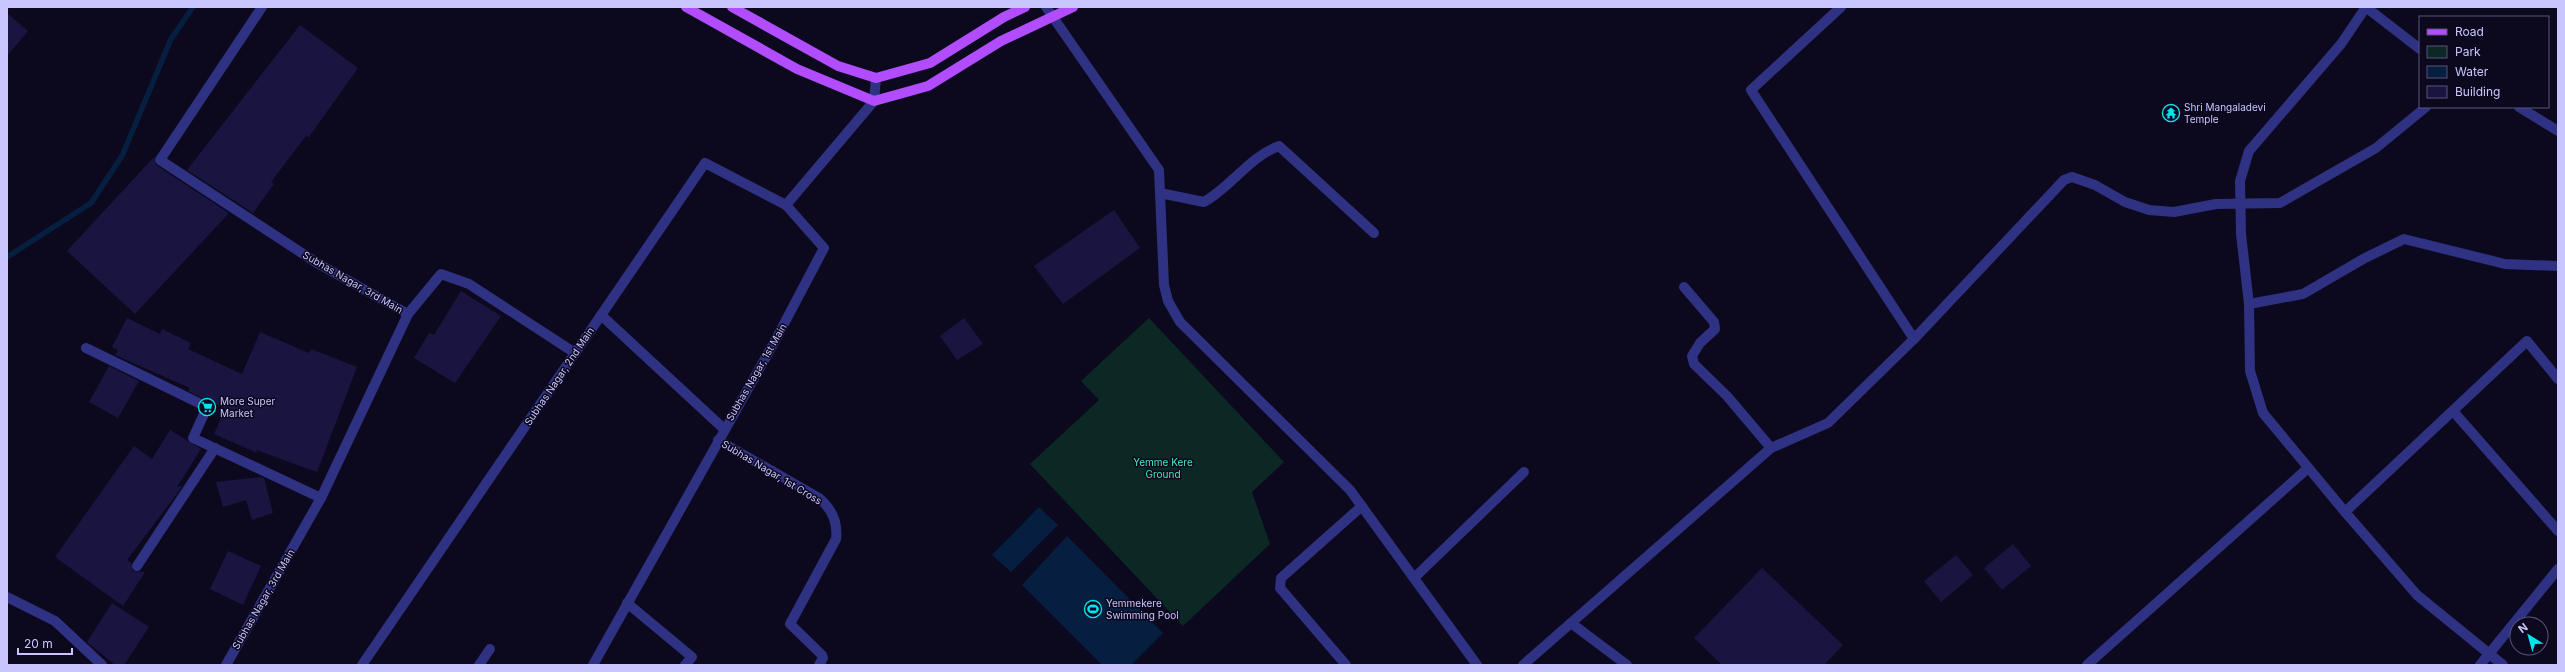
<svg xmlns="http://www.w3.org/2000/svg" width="2565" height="672" font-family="Inter,sans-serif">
  <rect width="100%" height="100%" fill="#0c091e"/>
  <path fill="#0c2825" d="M1149 318 1284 462 1252 492 1270 544 1183 626 1030 464 1099 400 1081 381Z"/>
  <g fill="#061e40">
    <path d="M1039 507 1058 525 1011 572 992 555Z"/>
    <path d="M1067 536 1163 633 1131 665H1102L1022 585Z"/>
  </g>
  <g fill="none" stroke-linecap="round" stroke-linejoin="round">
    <path stroke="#061e40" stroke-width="5.5" d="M7 257 91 203 122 156 171 39 193 7"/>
  </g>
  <g fill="#1a1440">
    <path d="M7 13 28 31 7 56Z"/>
    <path d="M300 25 358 68 309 137 306 136 271 182 274 184 253 213 187 170Z"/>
    <path d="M154 157 156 165 229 213 135 314 67 251Z"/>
    <path d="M1114 210 1140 248 1063 304 1034 266Z"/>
    <path d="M461 291 501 316 455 383 414 358 429 333 434 335Z"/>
    <path d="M127 318 160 334 162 329 191 343 188 349 242 374 260 332 309 353 311 349 357 367 317 472 256 450 257 453 214 434 225 409 188 391 190 388 115 355 118 350 112 347Z"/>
    <path d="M964 318 983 344 957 360 940 336Z"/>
    <path d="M109 366 139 381 118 418 89 402Z"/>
    <path d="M170 430 201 449 177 487 182 486 179 491 127 560 131 563 133 571 145 572 123 606 55 557 134 446 152 459Z"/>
    <path d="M261 477 264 478 273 513 252 520 246 500 223 507 216 482Z"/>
    <path d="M2013 544 2031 566 2002 590 1984 568Z"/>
    <path d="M228 551 261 566 243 605 210 589Z"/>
    <path d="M1956 555 1973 575 1941 602 1924 581Z"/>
    <path d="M1762 568 1843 645 1824 665H1722L1694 638Z"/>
    <path d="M112 603 149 627 124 665H115L87 642Z"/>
  </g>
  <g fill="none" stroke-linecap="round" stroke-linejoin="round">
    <g stroke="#2f3182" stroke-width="10">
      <path d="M1046 7 1159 170 1164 285 1168 301 1180 322 1350 490 1477 665"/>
      <path d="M1841 7 1751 90 1914 339"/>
      <path d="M2366 7 2341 44 2249 151 2240 181 2241 234 2249 304 2250 371 2263 413 2345 512 2417 595 2503 665"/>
      <path d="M2367 8 2420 49"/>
      <path d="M2519 107 2558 131"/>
      <path d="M1160 193 1204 202C1232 186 1249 157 1279 146L1374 233"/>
      <path d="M1684 287 1714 322 1715 329 1700 343 1692 356 1694 364 1727 396 1771 448"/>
      <path d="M2249 304 2303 294 2365 258 2404 239 2505 264 2558 266"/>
      <path d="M408 314 441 274 469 284 575 353"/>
      <path d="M601 315 724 429"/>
      <path d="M86 348 207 407 193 438 321 498"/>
      <path d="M2453 411 2558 531"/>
      <path d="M718 440 819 498C832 509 838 523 836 539L790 624 822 655 823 658 819 665"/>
      <path d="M2345 512 2527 341 2558 379"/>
      <path d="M137 566 215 448"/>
      <path d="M1414 578 1524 472"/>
      <path d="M7 597 55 621 102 665"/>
      <path d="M627 603 692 657 685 665"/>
      <path d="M1571 623 1627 665"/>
      <path d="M226 665 321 498 408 314 317 263 160 160 262 7"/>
      <path d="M362 665 705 163 786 205"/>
      <path d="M479 665 490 649"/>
      <path d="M593 665 776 339 824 248 786 205 874 101 876 78"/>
      <path d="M1346 665 1280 588 1281 578 1362 506"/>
      <path d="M1523 665 1771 448 1828 423 1914 339 2064 180 2072 177 2095 185 2125 202 2149 210 2174 212 2216 204 2280 203 2376 148 2426 107"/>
      <path d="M2087 665 2308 468"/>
      <path d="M2480 665 2558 569"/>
    </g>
    <g stroke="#b24dff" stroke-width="10">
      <path d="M686 7 797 69 874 101 928 86 1001 41 1073 7"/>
      <path d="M732 7 838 66 876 78 930 63 1004 17 1025 7"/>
    </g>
  </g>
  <defs>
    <g id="temple-ring" transform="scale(0.9)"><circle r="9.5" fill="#0c091e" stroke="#00e6f1" stroke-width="1.5"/><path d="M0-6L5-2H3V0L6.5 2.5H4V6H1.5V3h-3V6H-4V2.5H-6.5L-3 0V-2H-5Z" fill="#00e6f1"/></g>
    <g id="supermarket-ring" transform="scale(0.9)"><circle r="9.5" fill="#0c091e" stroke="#00e6f1" stroke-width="1.5"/><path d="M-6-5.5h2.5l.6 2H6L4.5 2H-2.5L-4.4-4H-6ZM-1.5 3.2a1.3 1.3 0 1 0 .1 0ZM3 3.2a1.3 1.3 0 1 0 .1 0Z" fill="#00e6f1"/></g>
    <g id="stadium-ring" transform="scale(0.9)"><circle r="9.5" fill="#0c091e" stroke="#00e6f1" stroke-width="1.5"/><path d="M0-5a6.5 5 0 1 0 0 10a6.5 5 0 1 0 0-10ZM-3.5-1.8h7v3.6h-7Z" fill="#00e6f1"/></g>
  </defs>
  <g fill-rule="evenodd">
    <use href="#temple-ring" x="2171" y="113"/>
    <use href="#supermarket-ring" x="207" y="407"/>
    <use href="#stadium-ring" x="1093" y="609"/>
  </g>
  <g text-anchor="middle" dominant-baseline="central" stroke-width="3" stroke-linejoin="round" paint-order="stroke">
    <g font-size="10" fill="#c9c6ff" stroke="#0c091e" text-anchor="start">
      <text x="2184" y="107">Shri Mangaladevi<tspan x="2184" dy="12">Temple</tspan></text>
      <text x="220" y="401">More Super<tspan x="220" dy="12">Market</tspan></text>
      <text x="1106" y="603">Yemmekere<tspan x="1106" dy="12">Swimming Pool</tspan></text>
    </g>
    <g font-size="10" fill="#c9c6ff" stroke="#0c091e">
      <text transform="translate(353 282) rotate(30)">Subhas Nagar, 3rd Main</text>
      <text transform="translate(756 372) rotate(-60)">Subhas Nagar, 1st Main</text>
      <text transform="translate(559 376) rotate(-56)">Subhas Nagar, 2nd Main</text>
      <text transform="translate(772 472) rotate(31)">Subhas Nagar, 1st Cross</text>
      <text transform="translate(263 599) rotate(-60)">Subhas Nagar, 3rd Main</text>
    </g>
    <g font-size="10" fill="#46ebb9" stroke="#0c091e">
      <text x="1163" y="462">Yemme Kere<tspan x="1163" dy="12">Ground</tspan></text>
    </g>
  </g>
  <rect width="2565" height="672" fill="none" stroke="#c9c6ff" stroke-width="16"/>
  <rect x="2419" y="16" width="130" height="92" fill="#0c091e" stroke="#585578"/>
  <rect x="2427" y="29" width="20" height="6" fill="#b24dff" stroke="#585578"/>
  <text x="2455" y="36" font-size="12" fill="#c9c6ff">Road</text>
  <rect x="2427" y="46" width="20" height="12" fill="#0c2825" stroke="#585578"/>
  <text x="2455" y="56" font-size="12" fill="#c9c6ff">Park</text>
  <rect x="2427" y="66" width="20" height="12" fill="#061e40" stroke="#585578"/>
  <text x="2455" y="76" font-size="12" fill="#c9c6ff">Water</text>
  <rect x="2427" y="86" width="20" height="12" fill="#1a1440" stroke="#585578"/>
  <text x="2455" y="96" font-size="12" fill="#c9c6ff">Building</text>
  <g transform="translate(2529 636) rotate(323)"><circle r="19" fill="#0c091e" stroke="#585578"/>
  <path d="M0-3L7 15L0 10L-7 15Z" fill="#00e6f1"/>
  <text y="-6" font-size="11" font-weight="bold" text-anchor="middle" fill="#c9c6ff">N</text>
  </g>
  <path d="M18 648v6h54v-6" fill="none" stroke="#c9c6ff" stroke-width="2"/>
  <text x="24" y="648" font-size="12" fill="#c9c6ff" stroke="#0c091e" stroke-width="3" paint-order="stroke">20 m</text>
</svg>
